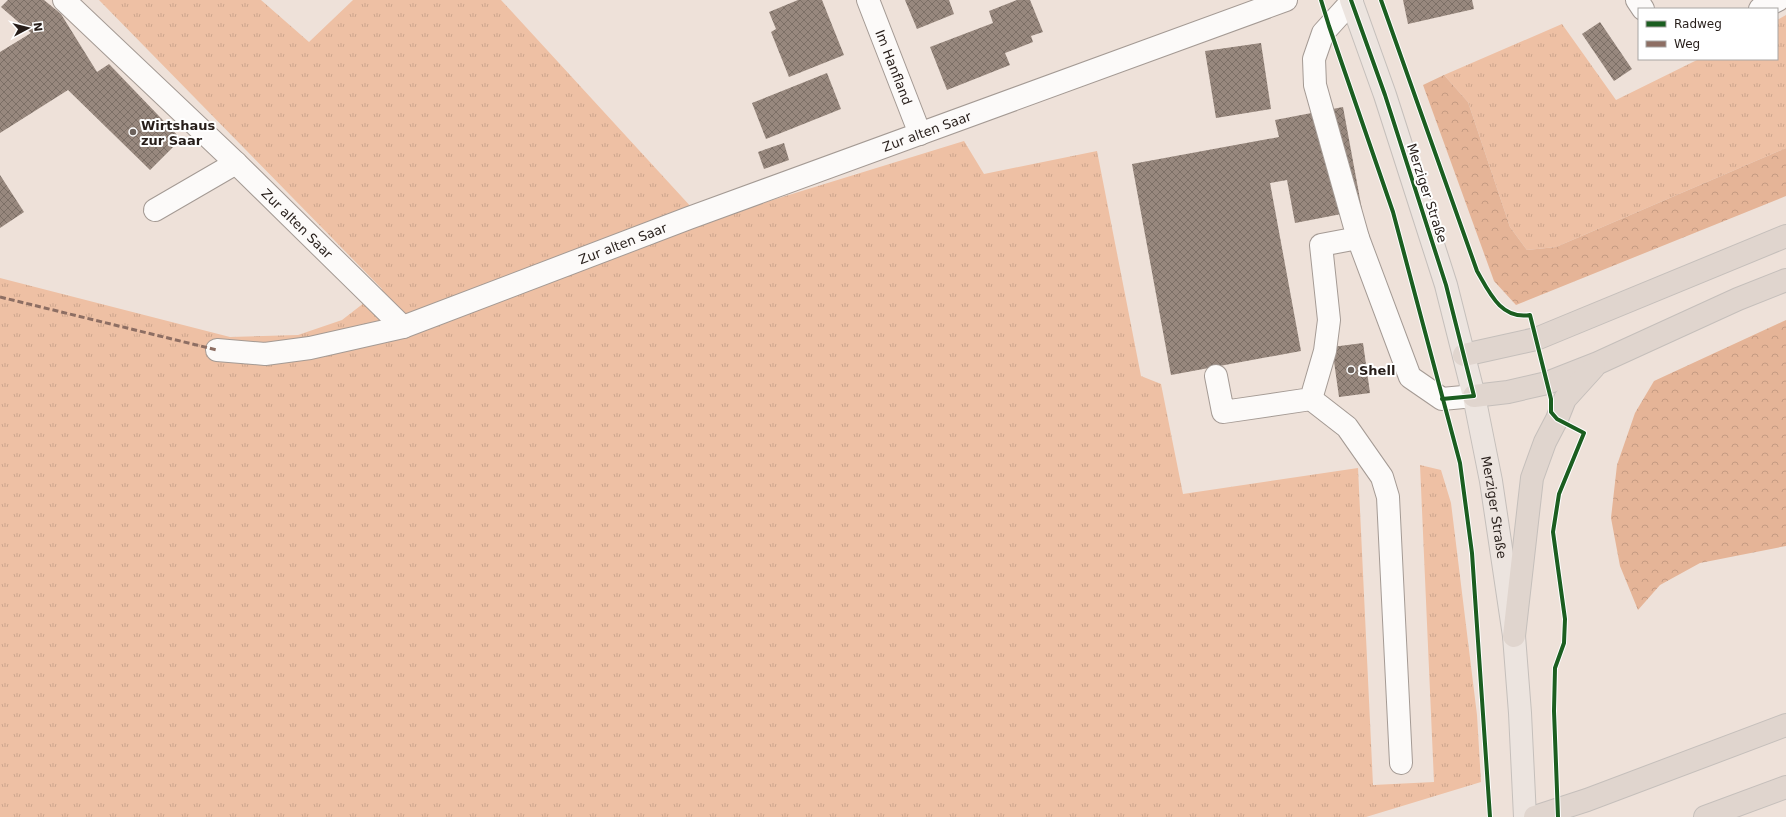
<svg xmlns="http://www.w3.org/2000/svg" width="1786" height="817" font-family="'DejaVu Sans',sans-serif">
  <defs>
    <pattern id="grass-tufts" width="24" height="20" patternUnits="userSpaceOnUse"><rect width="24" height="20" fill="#eec0a4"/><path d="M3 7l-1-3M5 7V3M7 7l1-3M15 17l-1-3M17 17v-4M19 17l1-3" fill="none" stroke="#cca58d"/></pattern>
    <pattern id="forest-crowns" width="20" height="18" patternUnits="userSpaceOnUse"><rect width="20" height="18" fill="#e5b497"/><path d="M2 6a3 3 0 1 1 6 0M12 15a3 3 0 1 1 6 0" fill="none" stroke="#c49a82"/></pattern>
    <pattern id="building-cross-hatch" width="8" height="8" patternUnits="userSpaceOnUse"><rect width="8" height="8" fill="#98887e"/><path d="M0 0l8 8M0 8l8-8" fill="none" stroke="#7c6f66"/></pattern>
  </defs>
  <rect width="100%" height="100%" fill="#eee1d9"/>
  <g fill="url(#grass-tufts)">
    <path d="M99 0H261L309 42 353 0H501L704 221 964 141 984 174 1097 151 1141 376 1161 384 1183 494 1358 468 1373 785 1434 782 1420 465 1441 470 1451 503 1477 715 1481 782 1366 817H0V278L230 337 298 335 342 320 382 289Z"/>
    <path d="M1786 15V148L1556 247 1527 250 1510 227 1468 102 1444 75 1562 24 1616 100 1699 59H1777V20Z"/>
  </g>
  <g fill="url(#forest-crowns)">
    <path d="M1444 75 1468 102 1510 227 1527 250 1556 247 1786 148V196L1516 305 1494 281 1423 85Z"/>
    <path d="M1786 320V546L1700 563 1660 585 1638 610 1620 566 1611 518 1617 465 1635 413 1654 381Z"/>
  </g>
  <g fill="url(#building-cross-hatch)">
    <path d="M8 0H44L61 14 97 72 109 64 181 139 150 170 68 90 0 133V52L31 33 1 7Z"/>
    <path d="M798 0H822L844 55 789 77 771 32 776 29 769 12Z"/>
    <path d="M905 0H949L954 14 917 29Z"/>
    <path d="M1017 0H1030L1043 32 1031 36 1033 42 1005 53 1010 65 947 90 930 47 993 23 989 11Z"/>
    <path d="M1403 0H1472L1474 9 1408 24Z"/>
    <path d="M1600 22 1632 69 1614 81 1582 34Z"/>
    <path d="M1261 43 1271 109 1216 118 1205 51Z"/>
    <path d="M827 73 841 109 766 139 752 103Z"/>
    <path d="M1343 107 1362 210 1295 223 1287 180 1270 183 1301 351 1171 375 1132 164 1279 137 1275 120Z"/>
    <path d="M784 143 789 160 764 169 758 152Z"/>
    <path d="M0 175 24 212 0 228Z"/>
    <path d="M1363 343 1370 393 1339 397 1332 347Z"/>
  </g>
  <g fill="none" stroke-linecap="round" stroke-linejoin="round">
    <g stroke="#a49a94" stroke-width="24">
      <g id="minor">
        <path id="s1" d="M64 0 236 163 403 327"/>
        <path id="s2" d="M868 0 920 134"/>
        <path d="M1637 0 1643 9"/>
        <path d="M1352 1 1323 33 1314 59 1315 85 1358 238 1410 377 1442 399 1474 396"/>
        <path d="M1760 9 1778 0"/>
        <path d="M155 210 236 163"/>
        <path id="s3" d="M217 350 265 354 310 348 403 327 689 218 1286 0"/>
        <path d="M1216 376 1223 412 1311 399 1325 351 1329 320 1321 245 1358 238"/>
        <path d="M1311 399 1347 427 1382 477 1388 497 1401 763"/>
      </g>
    </g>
    <g stroke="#c5bfbb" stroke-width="24">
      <g id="major">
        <path id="s4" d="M1351 0 1385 95 1446 285 1474 396 1491 481 1514 636 1520 713 1525 817"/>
      </g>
    </g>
    <g stroke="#c5bfbb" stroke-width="24">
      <g id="highway">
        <path d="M1464 355 1536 339 1786 236"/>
        <path d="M1474 396 1508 392 1547 383 1598 363 1738 299 1786 280"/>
        <path d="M1514 636 1532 478 1545 442 1557 419 1565 399 1594 367"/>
        <path d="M1535 817 1587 800 1786 725"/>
        <path d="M1705 817 1786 787"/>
      </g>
    </g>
    <use href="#minor" stroke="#fcfaf9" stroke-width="22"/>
    <use href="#major" stroke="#ece4df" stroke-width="22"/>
    <use href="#highway" stroke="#e0d5ce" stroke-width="22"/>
    <path stroke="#8d6e63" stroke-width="3" stroke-dasharray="6 3" stroke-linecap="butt" d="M0 297 217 350"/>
    <g stroke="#fff" stroke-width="6">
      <g id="cycleway">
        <path d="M1321 0 1329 26 1393 212 1460 463 1472 553 1490 817"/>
        <path d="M1351 0 1385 95 1446 285 1474 396 1442 399"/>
        <path d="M1381 0 1477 271C1489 292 1501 320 1530 315L1551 399V412L1557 419 1584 433 1559 494 1553 532 1565 619 1564 643 1555 668 1554 711 1558 817"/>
      </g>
    </g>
    <use href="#cycleway" stroke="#1b5e20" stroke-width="4"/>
  </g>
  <g fill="#6c625c" stroke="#fff" stroke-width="1.5">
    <circle cx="133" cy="132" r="4"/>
    <circle cx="1351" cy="370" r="4"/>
  </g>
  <g text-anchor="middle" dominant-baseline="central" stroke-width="4" stroke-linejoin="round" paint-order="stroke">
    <g font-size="13" fill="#261d19" stroke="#fff">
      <text stroke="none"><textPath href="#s2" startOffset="72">Im Hanfland</textPath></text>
      <text stroke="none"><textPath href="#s3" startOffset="748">Zur alten Saar</textPath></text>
      <text transform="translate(1427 193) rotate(72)">Merziger Straße</text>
      <text stroke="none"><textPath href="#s1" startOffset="323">Zur alten Saar</textPath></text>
      <text stroke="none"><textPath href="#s3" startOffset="424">Zur alten Saar</textPath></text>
      <text stroke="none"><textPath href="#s4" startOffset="528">Merziger Straße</textPath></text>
    </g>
    <g font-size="13" font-weight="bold" fill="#261d19" stroke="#fff" text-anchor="start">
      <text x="141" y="125">Wirtshaus<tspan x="141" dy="15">zur Saar</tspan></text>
      <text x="1359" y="370">Shell</text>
    </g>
  </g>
  <rect x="1638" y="8" width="140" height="52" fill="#ffffff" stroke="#a8a5a3"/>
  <rect x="1646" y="21" width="20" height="6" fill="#1b5e20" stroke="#a8a5a3"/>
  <text x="1674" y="28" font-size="12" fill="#261d19">Radweg</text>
  <rect x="1646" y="41" width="20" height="6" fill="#8d6e63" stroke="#a8a5a3"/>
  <text x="1674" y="48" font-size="12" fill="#261d19">Weg</text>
  <g transform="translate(28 28) rotate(83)" stroke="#ffffff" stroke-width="3" paint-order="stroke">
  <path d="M0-3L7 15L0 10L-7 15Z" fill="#261d19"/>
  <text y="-6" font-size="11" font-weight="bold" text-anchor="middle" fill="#261d19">N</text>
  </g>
</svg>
